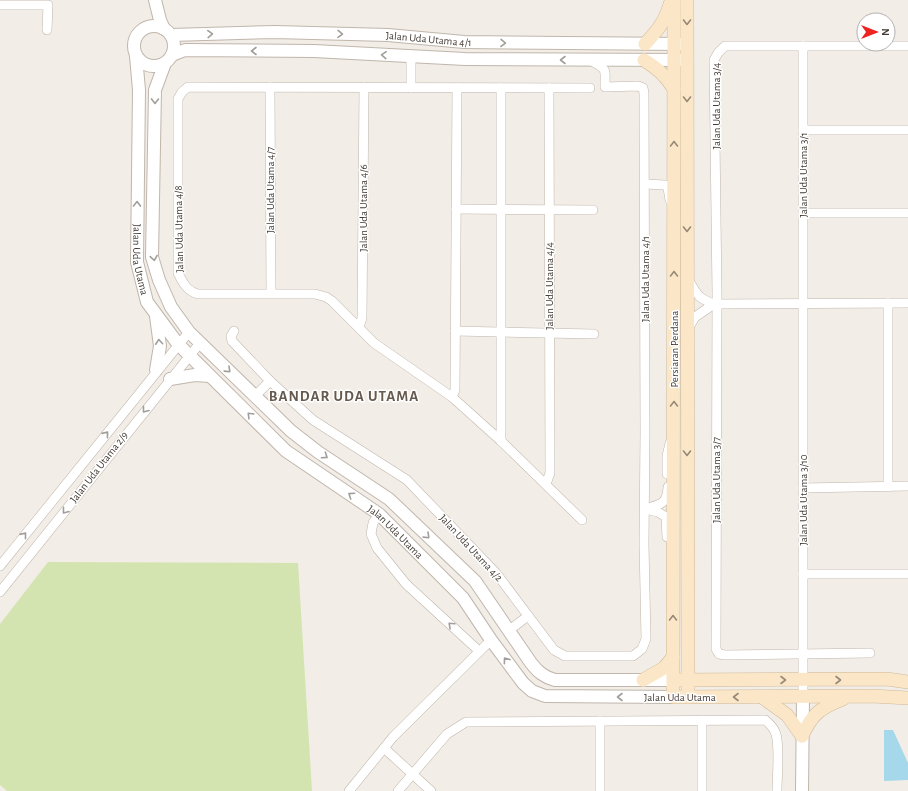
<svg xmlns="http://www.w3.org/2000/svg" width="908" height="791" font-family="'Alegreya Sans',sans-serif">
  <rect width="100%" height="100%" fill="#f2ede6"/>
  <path fill="#d4e4b1" d="M48 562 298 563 312 791H7L0 785V624Z"/>
  <path fill="#a5d8eb" d="M884 730H893L908 763V780L884 781Z"/>
  <g fill="none" stroke-linecap="round" stroke-linejoin="round">
    <g stroke="#c0b6ac" stroke-width="10">
      <g id="minor">
        <path d="M0 5H48L47 30"/>
        <path d="M270 87 271 293"/>
        <path d="M411 88V56"/>
        <path d="M501 88V441"/>
        <path d="M803 130H908"/>
        <path d="M645 184 665 185 668 188 670 200"/>
        <path d="M456 209 593 210"/>
        <path d="M803 213H908"/>
        <path d="M688 279C697 294 697 298 714 304L908 303"/>
        <path d="M359 327 362 318 364 87"/>
        <path d="M688 329 695 317 714 304"/>
        <path d="M234 331 231 336 232 341 270 381 313 420 407 480 496 573 554 650 565 656H633L642 649 646 639 644 544 645 432 644 93 643 88 638 86 605 87C605 68 608 70 590 60"/>
        <path d="M455 331 594 334"/>
        <path d="M255 396 270 381"/>
        <path d="M452 397 455 390 457 88"/>
        <path d="M667 474V456L670 443"/>
        <path d="M546 484 550 473 549 88"/>
        <path d="M888 487V303"/>
        <path d="M803 488 908 486"/>
        <path d="M645 509C660 504 667 505 668 487"/>
        <path d="M645 509 658 512 666 517 667 537"/>
        <path d="M379 514 373 523 371 534 377 548 406 584 479 651"/>
        <path d="M582 520 501 441 452 397 374 343 332 301 326 297 315 294H198C187 291 183 283 178 273V99L182 92 188 87 590 88"/>
        <path d="M0 566 189 332"/>
        <path d="M803 574H908"/>
        <path d="M0 592 200 343"/>
        <path d="M508 631 528 616"/>
        <path d="M870 653 725 655 719 654 716 649 717 293 714 60 718 53 725 46H908"/>
        <path d="M803 696V46"/>
        <path d="M600 721V791"/>
        <path d="M384 748 431 791"/>
        <path d="M349 791 393 737 491 640"/>
        <path d="M398 791 447 734 466 722 765 720C770 724 774 728 776 734 780 750 777 775 777 791"/>
        <path d="M702 791V720"/>
      </g>
    </g>
    <g stroke="#c0b6ac" stroke-width="14">
      <g id="tertiary">
        <path d="M155 0 160 20 164 29"/>
        <circle cx="154" cy="46" r="20"/>
        <path id="s1" d="M171 35 275 32 388 35 464 42 683 44"/>
        <path d="M172 55 185 50 314 51 465 59 684 60"/>
        <path id="s2" d="M136 56 139 90 137 262 147 302 178 344 286 451 379 514 463 598 491 640 523 683 532 691 545 696 673 697"/>
        <path d="M165 63 155 90 152 257 159 280 171 307 189 332 291 431 318 452 389 499 475 581 531 663C538 672 544 677 555 680H673"/>
        <path d="M156 316 160 346 156 370"/>
        <path d="M170 379 195 375 210 376"/>
        <path d="M802 791 803 696"/>
      </g>
    </g>
    <g stroke="#cfb998" stroke-width="14">
      <g id="secondary">
        <path d="M674 0 673 697 872 696 908 698"/>
        <path d="M687 0 688 697"/>
        <path d="M645 44C657 31 665 22 670 4"/>
        <path d="M644 60C658 69 665 75 674 89"/>
        <path d="M643 680 664 668 673 657"/>
        <path d="M679 680 887 679 908 682"/>
        <path d="M762 697 787 715 802 736"/>
        <path d="M802 736C812 714 820 708 843 699"/>
      </g>
    </g>
    <use href="#minor" stroke="#fff" stroke-width="9"/>
    <use href="#tertiary" stroke="#fff" stroke-width="12"/>
    <use href="#secondary" stroke="#fbe7c7" stroke-width="13"/>
  </g>
  <defs><path id="oneway-chevron" d="M-2-3.5L2.5 0L-2 3.5" fill="none" stroke-width="1.6" stroke-linecap="round" stroke-linejoin="round"/></defs>
  <g stroke="#968977">
    <use href="#oneway-chevron" transform="translate(687 22) rotate(90)"/>
    <use href="#oneway-chevron" transform="translate(687 99) rotate(90)"/>
    <use href="#oneway-chevron" transform="translate(674 144) rotate(-90)"/>
    <use href="#oneway-chevron" transform="translate(687 229) rotate(90)"/>
    <use href="#oneway-chevron" transform="translate(674 274) rotate(-90)"/>
    <use href="#oneway-chevron" transform="translate(674 404) rotate(-90)"/>
    <use href="#oneway-chevron" transform="translate(687 453) rotate(90)"/>
    <use href="#oneway-chevron" transform="translate(673 618) rotate(-90)"/>
    <use href="#oneway-chevron" transform="translate(783 680)"/>
    <use href="#oneway-chevron" transform="translate(838 680)"/>
    <use href="#oneway-chevron" transform="translate(736 697) rotate(180)"/>
  </g>
  <g stroke="#a29e9a">
    <use href="#oneway-chevron" transform="translate(210 34) rotate(-2)"/>
    <use href="#oneway-chevron" transform="translate(340 34) rotate(1)"/>
    <use href="#oneway-chevron" transform="translate(503 43) rotate(1)"/>
    <use href="#oneway-chevron" transform="translate(254 51) rotate(-180)"/>
    <use href="#oneway-chevron" transform="translate(384 55) rotate(-177)"/>
    <use href="#oneway-chevron" transform="translate(563 60) rotate(-180)"/>
    <use href="#oneway-chevron" transform="translate(155 101) rotate(91)"/>
    <use href="#oneway-chevron" transform="translate(137 204) rotate(-89)"/>
    <use href="#oneway-chevron" transform="translate(154 258) rotate(81)"/>
    <use href="#oneway-chevron" transform="translate(159 342) rotate(-94)"/>
    <use href="#oneway-chevron" transform="translate(228 370) rotate(44)"/>
    <use href="#oneway-chevron" transform="translate(145 410) rotate(128)"/>
    <use href="#oneway-chevron" transform="translate(250 415) rotate(-135)"/>
    <use href="#oneway-chevron" transform="translate(106 434) rotate(-51)"/>
    <use href="#oneway-chevron" transform="translate(325 456) rotate(34)"/>
    <use href="#oneway-chevron" transform="translate(351 495) rotate(-146)"/>
    <use href="#oneway-chevron" transform="translate(65 511) rotate(128)"/>
    <use href="#oneway-chevron" transform="translate(24 535) rotate(-51)"/>
    <use href="#oneway-chevron" transform="translate(427 536) rotate(44)"/>
    <use href="#oneway-chevron" transform="translate(451 625) rotate(-137)"/>
    <use href="#oneway-chevron" transform="translate(506 660) rotate(-126)"/>
    <use href="#oneway-chevron" transform="translate(620 697) rotate(-180)"/>
  </g>
  <g text-anchor="middle" dominant-baseline="central" stroke-width="3" stroke-linejoin="round" paint-order="stroke">
    <g font-size="11" fill="#443c36" stroke="#fff">
      <text stroke="none"><textPath href="#s1" startOffset="258">Jalan Uda Utama 4/1</textPath></text>
      <text transform="translate(716 106) rotate(-90)">Jalan Uda Utama 3/4</text>
      <text transform="translate(803 175) rotate(-90)">Jalan Uda Utama 3/1</text>
      <text transform="translate(270 190) rotate(-90)">Jalan Uda Utama 4/7</text>
      <text transform="translate(363 208) rotate(-90)">Jalan Uda Utama 4/6</text>
      <text transform="translate(179 229) rotate(-91)">Jalan Uda Utama 4/8</text>
      <text stroke="none"><textPath href="#s2" startOffset="204">Jalan Uda Utama</textPath></text>
      <text transform="translate(645 279) rotate(-90)">Jalan Uda Utama 4/1</text>
      <text transform="translate(549 286) rotate(-90)">Jalan Uda Utama 4/4</text>
      <text transform="translate(674 349) rotate(-90)">Persiaran Perdana</text>
      <text transform="translate(99 467) rotate(-52)">Jalan Uda Utama 2/9</text>
      <text transform="translate(716 480) rotate(-90)">Jalan Uda Utama 3/7</text>
      <text transform="translate(803 500) rotate(-90)">Jalan Uda Utama 3/10</text>
      <text stroke="none"><textPath href="#s2" startOffset="588">Jalan Uda Utama</textPath></text>
      <text transform="translate(471 548) rotate(47)">Jalan Uda Utama 4/2</text>
      <text x="680" y="697">Jalan Uda Utama</text>
    </g>
    <g font-size="15" font-weight="bold" letter-spacing="1" fill="#66594d" stroke="#fff">
      <text x="344" y="396">BANDAR UDA UTAMA</text>
    </g>
  </g>
  <g transform="translate(876 32) rotate(90)"><circle r="19" fill="#ffffff" stroke="#b4b1af"/>
  <path d="M0-3L7 15L0 10L-7 15Z" fill="#ed2522"/>
  <text y="-6" font-size="11" font-weight="bold" text-anchor="middle" fill="#443c36">N</text>
  </g>
</svg>
